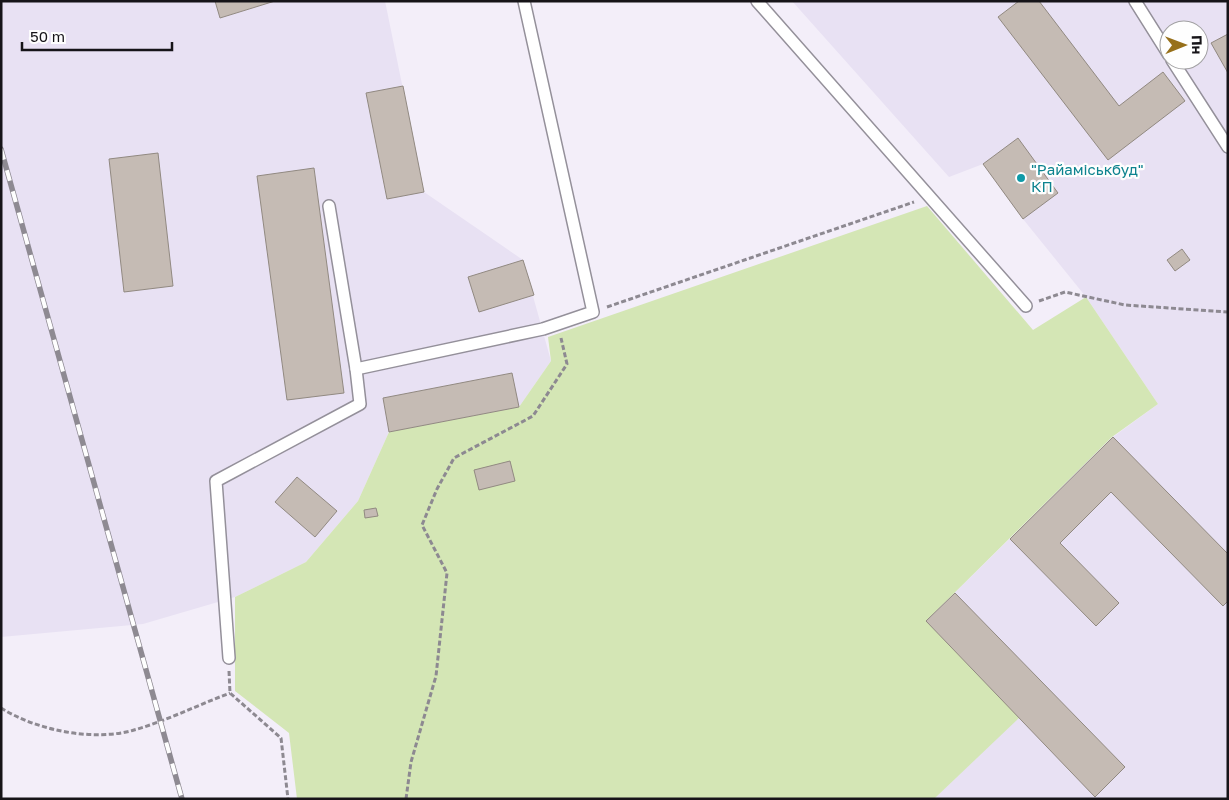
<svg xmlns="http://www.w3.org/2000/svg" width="1229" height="800" font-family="'Golos Text',sans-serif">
  <rect width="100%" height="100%" fill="#f3eef9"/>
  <g fill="#e8e1f3" fill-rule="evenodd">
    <path d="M1 1H215L220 18 275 1H385L424 192 523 260 551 361 519 407 389 432 358 501 306 562 235 597 143 624 1 637Z"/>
    <path d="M792 1H1228V799H934L1019 717 926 621 1113 437 1158 404 1086 297 1023 219 1018 138 983 164 949 177ZM1169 30H1199V60H1169Z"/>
  </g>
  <path fill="#d4e6b5" d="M927 206 1033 330 1086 297 1158 404 1112 437 926 621 1020 717 934 799H297L289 733 235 691V597L306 562 358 501 389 432 519 407 551 361 548 337Z"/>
  <g fill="#c5bbb4" stroke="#918981">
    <path d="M215 1H275L220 18Z"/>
    <path d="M1019 1H1039L1119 106 1163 72 1185 101 1108 160 998 17Z"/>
    <path d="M1228 34V73L1211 43Z"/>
    <path d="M403 86 424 192 387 199 366 93Z"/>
    <path d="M1018 138 1058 193 1023 219 983 164Z"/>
    <path d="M158 153 173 286 124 292 109 159Z"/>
    <path d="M314 168 344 393 287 400 257 176Z"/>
    <path d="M1182 249 1190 260 1175 271 1167 260Z"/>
    <path d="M523 260 534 295 479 312 468 277Z"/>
    <path d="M512 373 519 407 389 432 383 398Z"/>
    <path d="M1113 437 1228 554V601L1223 606 1111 492 1060 543 1119 603 1096 626 1010 539Z"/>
    <path d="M510 461 515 481 479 490 474 470Z"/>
    <path d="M297 477 337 511 315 537 275 502Z"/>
    <path d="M376 508 378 516 365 518 364 510Z"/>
    <path d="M955 593 1125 767 1095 797 926 621Z"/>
  </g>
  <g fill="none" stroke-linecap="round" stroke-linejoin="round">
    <g stroke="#94909a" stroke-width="14">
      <g id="service">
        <path d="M757 1 1026 306"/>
        <path d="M1135 1 1169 55"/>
        <path d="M1172 60 1228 147"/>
        <path d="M329 206 356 369"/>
        <path d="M229 658 216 481 360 404 356 369 543 329 593 312 524 1"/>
      </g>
    </g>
    <g stroke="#8d8991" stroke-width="3" stroke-dasharray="5 2.5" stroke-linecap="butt">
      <path d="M1039 301 1065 292 1125 305 1228 312"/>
      <path d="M607 307 914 202"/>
      <path d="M229 671 230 693 281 738 288 799"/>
      <path d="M1 708C36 730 93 742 134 730 166 721 198 705 230 693"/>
      <path d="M406 799 411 762 436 676 447 573 422 525 437 489 454 458 533 416 567 364 561 338"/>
    </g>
    <use href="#service" stroke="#fff" stroke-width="11"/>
    <g stroke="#8e8a92" stroke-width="5.5">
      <path id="rail" d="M1 149 182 799"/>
    </g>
    <use href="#rail" stroke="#fefefe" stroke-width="4" stroke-dasharray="11" stroke-linecap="butt"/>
  </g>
  <circle fill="#0f9aa8" stroke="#fefefe" stroke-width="2" cx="1021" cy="178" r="5"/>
  <g text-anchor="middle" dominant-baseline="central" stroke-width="4.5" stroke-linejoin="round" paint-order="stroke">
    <g font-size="15" fill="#0d838f" stroke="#fefefe" text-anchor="start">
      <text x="1031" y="169">"Райаміськбуд"<tspan x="1031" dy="17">КП</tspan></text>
    </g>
  </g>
  <rect width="1229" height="800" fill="none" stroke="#161418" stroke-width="5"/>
  <g transform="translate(1184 45) rotate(89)"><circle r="24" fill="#fefefe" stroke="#a1a0a2"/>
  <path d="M0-4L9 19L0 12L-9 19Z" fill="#97701a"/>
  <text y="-8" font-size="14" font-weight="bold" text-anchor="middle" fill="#161418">Пн</text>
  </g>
  <path d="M22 42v8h150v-8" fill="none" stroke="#161418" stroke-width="2.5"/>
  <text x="30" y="42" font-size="15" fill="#161418" stroke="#fefefe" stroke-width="4" paint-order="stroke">50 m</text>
</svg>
